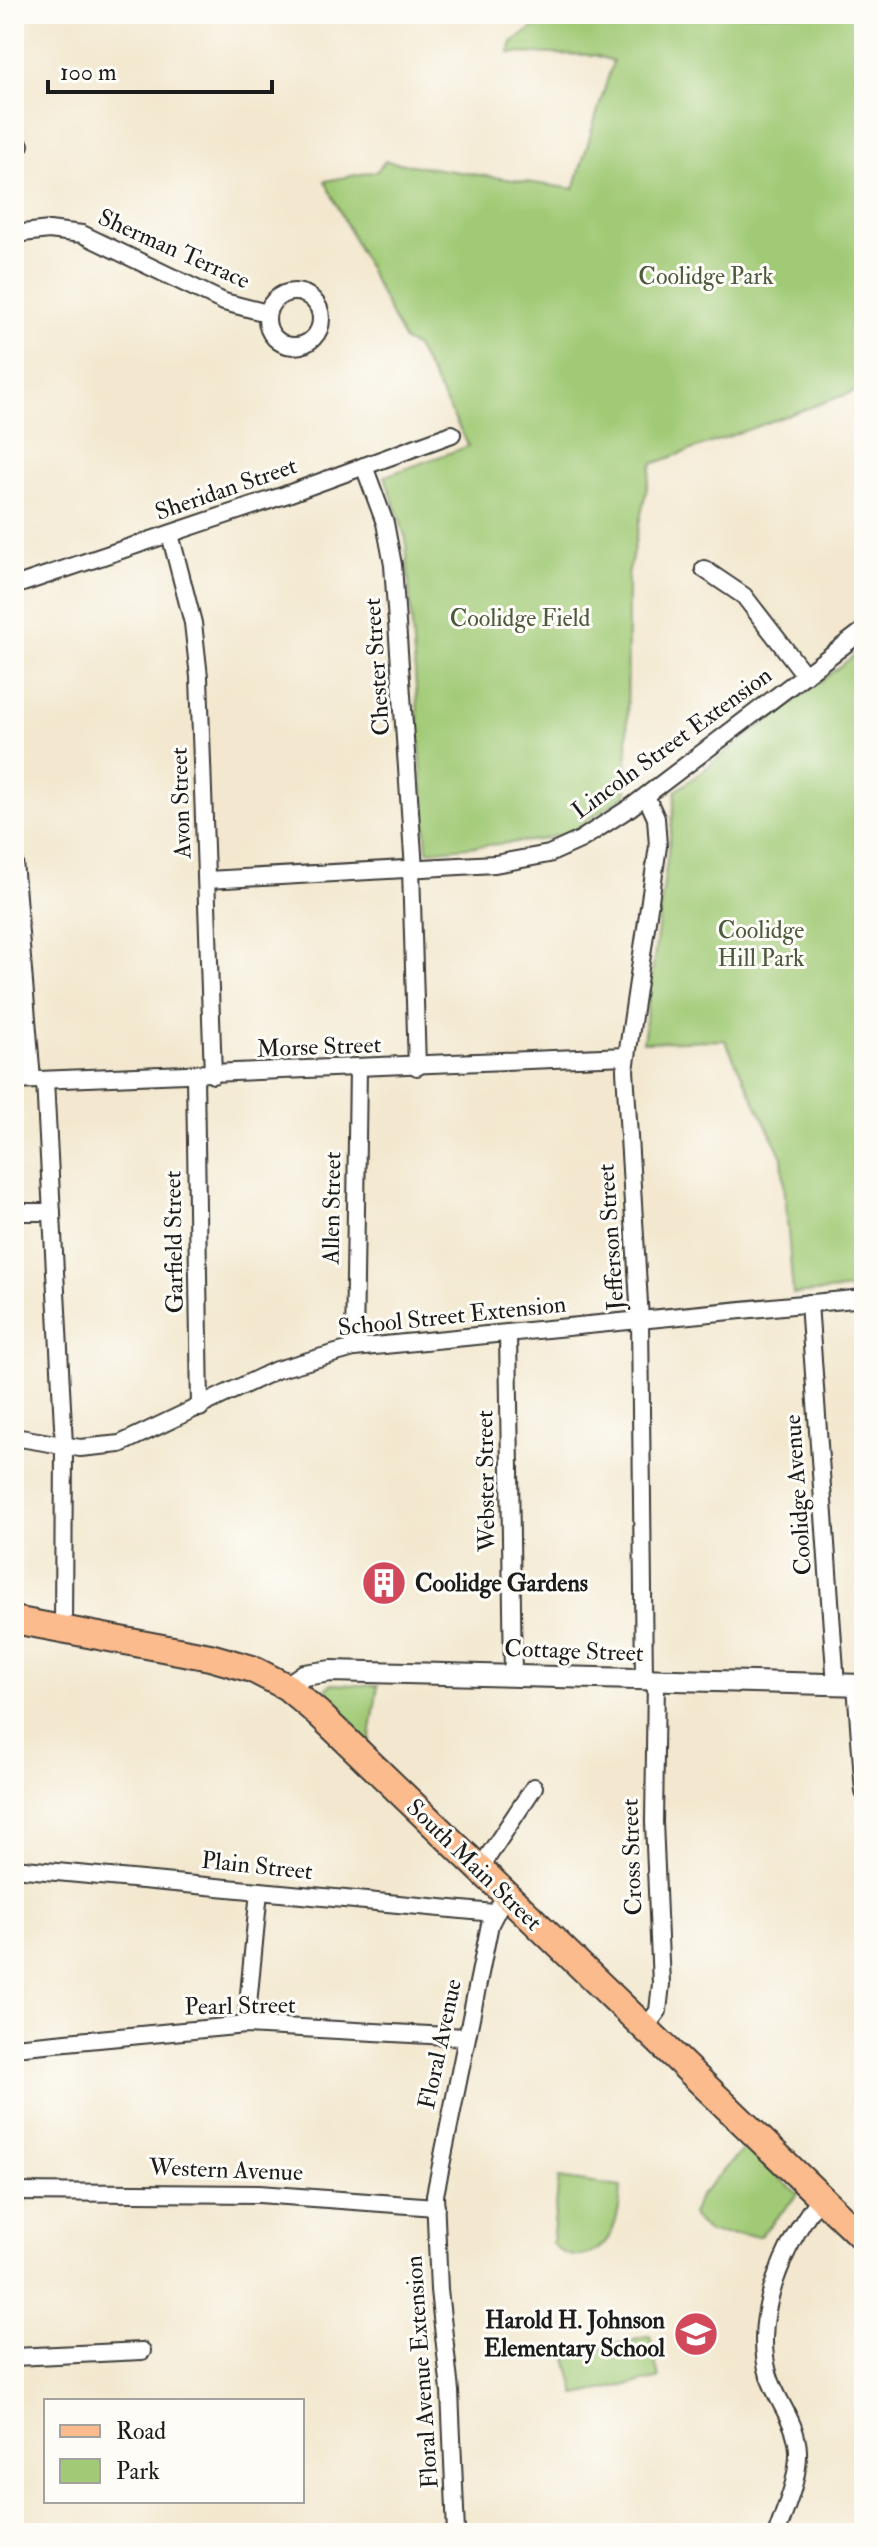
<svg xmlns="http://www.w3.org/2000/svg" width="878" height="2547" font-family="'IM FELL Double Pica',serif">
  <rect width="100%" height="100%" fill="#fdfcf7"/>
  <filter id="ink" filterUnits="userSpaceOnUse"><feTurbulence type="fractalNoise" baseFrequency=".0125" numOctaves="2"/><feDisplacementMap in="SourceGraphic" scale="16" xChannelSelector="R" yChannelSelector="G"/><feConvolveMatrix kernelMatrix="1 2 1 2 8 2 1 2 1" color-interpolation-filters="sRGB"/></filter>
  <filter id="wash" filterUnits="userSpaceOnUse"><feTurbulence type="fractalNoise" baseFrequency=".006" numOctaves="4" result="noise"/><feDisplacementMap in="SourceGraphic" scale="32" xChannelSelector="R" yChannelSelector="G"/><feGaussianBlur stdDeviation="1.8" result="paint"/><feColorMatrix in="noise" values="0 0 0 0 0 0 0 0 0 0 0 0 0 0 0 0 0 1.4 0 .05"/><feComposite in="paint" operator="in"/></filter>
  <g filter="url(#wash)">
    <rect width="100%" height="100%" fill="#f3e8cf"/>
    <g fill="#a1ca76" stroke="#5e7349" stroke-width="2">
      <path d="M554 14H864V388L652 464 628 575 627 794 571 832 539 840 427 851 406 539 385 476 469 446 416 347 404 341 325 181 377 171 385 161 574 189 613 61 594 55 509 53 512 42Z"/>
      <path d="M864 648V1288L793 1294 782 1157 725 1040 643 1042 676 791Z"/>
      <path d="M332 1684 378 1686 369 1744 327 1702V1688Z"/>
      <path d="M744 2148 798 2194 760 2236 708 2233 692 2215 699 2197Z"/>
      <path d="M559 2178 621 2187C620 2214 613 2253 579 2256 568 2257 559 2252 552 2243Z"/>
      <path d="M650 2336 659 2379 576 2395 567 2357Z"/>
    </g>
  </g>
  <g filter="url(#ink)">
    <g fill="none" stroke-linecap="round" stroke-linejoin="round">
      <g stroke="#3c3b37" stroke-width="20">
        <g id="minor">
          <path d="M14 144 20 145"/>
          <path d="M14 234 49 230 82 234 224 302 267 313"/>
          <circle cx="294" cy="319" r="27"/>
          <path d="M364 466 385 523 393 565 414 869"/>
          <path d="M170 534 193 623 199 677 213 1075"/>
          <path d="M704 569 744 596 805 675"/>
          <path d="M14 586 285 495 452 434"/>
          <path d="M14 861 32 1080"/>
          <path d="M411 869 417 1067"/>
          <path d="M207 880 495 864 549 854 580 840 631 807 864 630"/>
          <path d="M195 1075 200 1408"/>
          <path d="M45 1080 64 1445 63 1629"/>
          <path d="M14 1081 626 1056"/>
          <path d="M14 1212H52"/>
          <path d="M809 1303 836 1685"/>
          <path d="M508 1333 513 1676"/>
          <path d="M354 1348 358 1069"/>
          <path d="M14 1437 80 1448 120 1444 276 1370 354 1348 864 1298"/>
          <path d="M644 1679 640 1320 625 1070 658 846 656 818 646 796"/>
          <path d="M856 1685 864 1792"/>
          <path d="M14 1868 494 1913"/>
          <path d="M479 1870 534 1787"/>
          <path d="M246 2025 259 1891"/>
          <path d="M645 2028 658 2011 661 1984 654 1822 656 1680"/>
          <path d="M14 2047 246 2025 466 2037"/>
          <path d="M14 2192 259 2194 436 2207"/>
          <path d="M14 2357 142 2351"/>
          <path d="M456 2533 450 2391 439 2290 435 2195 490 1924 505 1895"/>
          <path d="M777 2533C786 2506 799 2479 798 2450 796 2421 777 2402 769 2376 751 2316 785 2244 820 2197"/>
        </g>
      </g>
      <g stroke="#3c3b37" stroke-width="24">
        <path id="tertiary" d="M287 1687 304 1675 331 1671 864 1685"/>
      </g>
      <g stroke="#3c3b37" stroke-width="30">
        <path id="primary" d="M14 1620 210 1657 252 1669 287 1687 319 1714 864 2239"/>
      </g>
      <use href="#minor" stroke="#fff" stroke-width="16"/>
      <use href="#tertiary" stroke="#fff" stroke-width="20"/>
      <use href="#primary" stroke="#fbbb8c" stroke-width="26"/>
    </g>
  </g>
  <defs>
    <g id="building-disc" transform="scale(2.3)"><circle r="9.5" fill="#d1495b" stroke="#fdfcf7"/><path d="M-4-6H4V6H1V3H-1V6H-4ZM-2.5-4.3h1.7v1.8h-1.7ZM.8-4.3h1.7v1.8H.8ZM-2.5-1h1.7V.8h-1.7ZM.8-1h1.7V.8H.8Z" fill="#fff"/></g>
    <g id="school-disc" transform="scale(2.3)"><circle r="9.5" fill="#d1495b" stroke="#fdfcf7"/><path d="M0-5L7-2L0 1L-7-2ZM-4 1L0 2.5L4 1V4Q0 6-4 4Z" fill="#fff"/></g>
  </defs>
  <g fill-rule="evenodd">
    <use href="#building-disc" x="384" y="1583"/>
    <use href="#school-disc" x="696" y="2334"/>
  </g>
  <g text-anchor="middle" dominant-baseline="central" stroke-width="6" stroke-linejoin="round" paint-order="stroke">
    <g font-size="24" fill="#1c1c1c" stroke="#fdfcf7">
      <text transform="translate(174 249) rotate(24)">Sherman Terrace</text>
      <text transform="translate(226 489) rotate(-19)">Sheridan Street</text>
      <text transform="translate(377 667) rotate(-94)">Chester Street</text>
      <text transform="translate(672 743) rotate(-36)">Lincoln Street Extension</text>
      <text transform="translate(181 803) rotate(-92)">Avon Street</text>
      <text transform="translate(319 1047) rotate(-2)">Morse Street</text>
      <text transform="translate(332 1208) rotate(-89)">Allen Street</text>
      <text transform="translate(611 1237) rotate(-94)">Jefferson Street</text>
      <text transform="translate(174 1242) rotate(-91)">Garfield Street</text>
      <text transform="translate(452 1316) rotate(-6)">School Street Extension</text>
      <text transform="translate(486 1481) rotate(-91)">Webster Street</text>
      <text transform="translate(798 1495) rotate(-94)">Coolidge Avenue</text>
      <text transform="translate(574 1651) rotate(2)">Cottage Street</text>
      <text transform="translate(632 1857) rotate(-92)">Cross Street</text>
      <text transform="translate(474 1865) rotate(44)">South Main Street</text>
      <text transform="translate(257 1866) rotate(6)">Plain Street</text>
      <text transform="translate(240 2006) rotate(-1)">Pearl Street</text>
      <text transform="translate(440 2044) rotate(-78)">Floral Avenue</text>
      <text transform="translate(226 2170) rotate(2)">Western Avenue</text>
      <text transform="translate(422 2372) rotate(-94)">Floral Avenue Extension</text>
    </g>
    <g font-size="24" fill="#4b593c" stroke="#fdfcf7">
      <text x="706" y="276">Coolidge Park</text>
      <text x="520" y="618">Coolidge Field</text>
      <text x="761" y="930">Coolidge<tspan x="761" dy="28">Hill Park</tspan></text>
    </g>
    <g font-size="24" font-weight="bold" fill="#1c1c1c" stroke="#fdfcf7" text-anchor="start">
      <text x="415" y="1583">Coolidge Gardens</text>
      <text x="665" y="2320" text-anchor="end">Harold H. Johnson<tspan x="665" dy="28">Elementary School</tspan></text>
    </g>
  </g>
  <rect width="878" height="2547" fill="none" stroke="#fdfcf7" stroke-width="48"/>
  <rect x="44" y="2399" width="260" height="104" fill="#fdfcf7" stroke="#a3a29f" stroke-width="2"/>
  <rect x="60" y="2425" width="40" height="12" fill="#fbbb8c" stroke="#a3a29f" stroke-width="2"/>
  <text x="116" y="2439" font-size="24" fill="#1c1c1c">Road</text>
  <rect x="60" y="2459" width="40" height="24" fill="#a1ca76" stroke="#a3a29f" stroke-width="2"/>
  <text x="116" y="2479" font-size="24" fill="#1c1c1c">Park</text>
  <path d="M48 80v12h224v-12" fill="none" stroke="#1c1c1c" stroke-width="4"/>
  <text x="60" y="80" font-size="24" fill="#1c1c1c" stroke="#fdfcf7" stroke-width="6" paint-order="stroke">100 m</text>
</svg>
